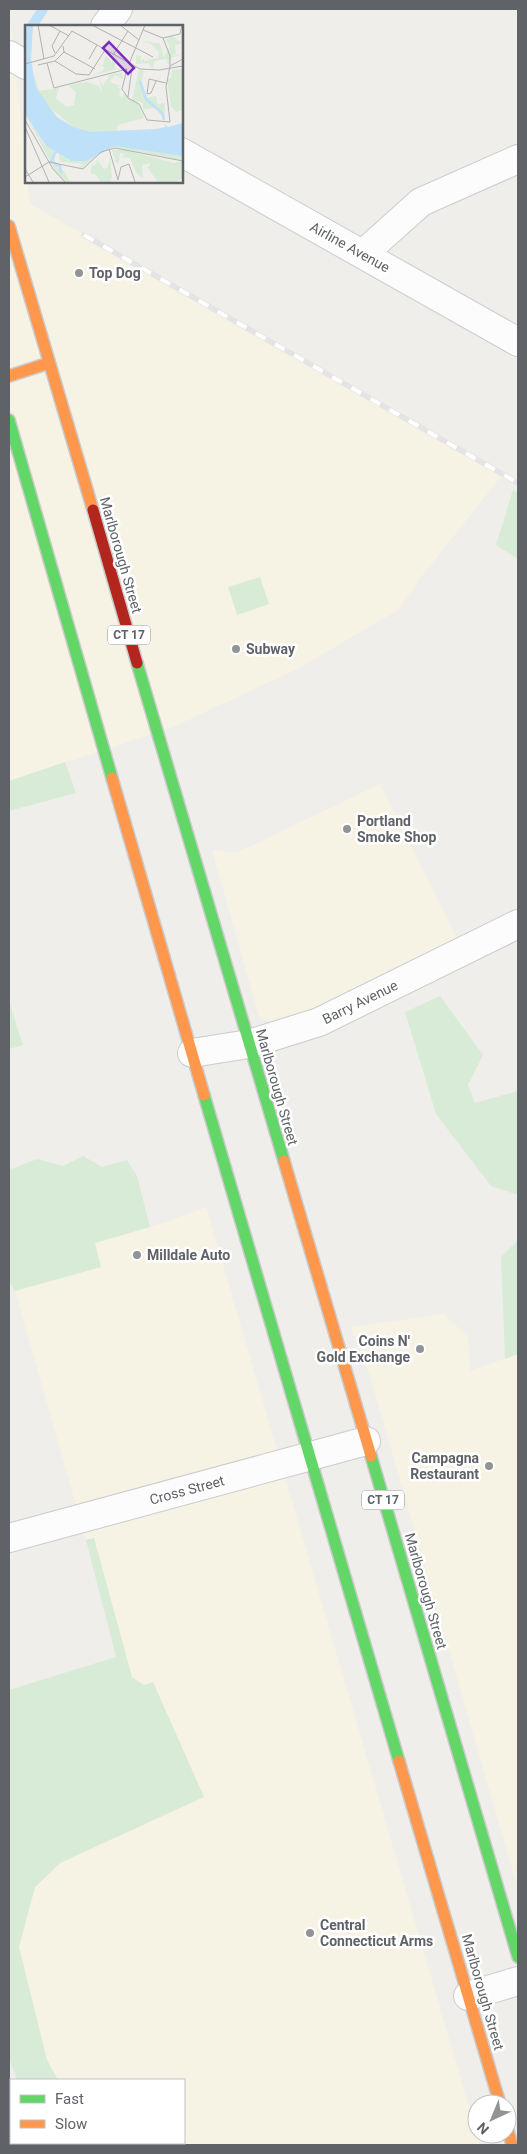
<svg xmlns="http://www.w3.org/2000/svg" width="527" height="2154" font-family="Roboto,sans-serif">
  <rect width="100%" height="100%" fill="#efeeea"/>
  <g fill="#f7f3e4">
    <path d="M9 9 30 204 503 474 421 577 398 610 297 669 173 727 9 781Z"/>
    <path d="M380 784 457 939 311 1010 269 1022 259 1016 212 850 236 853Z"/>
    <path d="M206 1207 480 2145H153V2143H184V2080H58L47 2060 19 1947 35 1887 60 1863 203 1796 153 1682 144 1685 132 1678 94 1538 86 1540 15 1291 101 1267 94 1243 167 1222Z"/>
    <path d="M444 1314 468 1337 470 1371 518 1354V1889L370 1376 351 1327Z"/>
  </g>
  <g fill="#d8ebd6">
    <path d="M513 490 518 493V559L496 545Z"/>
    <path d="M260 577 269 604 237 615 228 587Z"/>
    <path d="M65 762 76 793 9 811V781Z"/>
    <path d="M440 996 483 1055 468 1085 475 1103 518 1091V1195L491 1186 436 1114 405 1012Z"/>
    <path d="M9 1001 23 1045 9 1049Z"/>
    <path d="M83 1156 102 1167 127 1160 137 1176 150 1227 95 1243 101 1267 15 1291 9 1281V1170L37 1159 63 1166Z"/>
    <path d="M518 1240V1354L505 1359 501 1257Z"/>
    <path d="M94 1538 132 1677 144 1685 153 1682 204 1797 60 1863 35 1887 19 1947 47 2060 58 2080H17L9 2058V1690L116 1657 86 1540Z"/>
    <path d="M41 2143H153V2145H42Z"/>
  </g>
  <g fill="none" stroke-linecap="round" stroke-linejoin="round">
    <path stroke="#bfe0f9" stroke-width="10" d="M32 26 43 9"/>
    <g stroke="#cbcccc" stroke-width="30">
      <g id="street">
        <path d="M105 26 118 9"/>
        <path d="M9 55 26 65"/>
        <path d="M181 152 518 342"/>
        <path d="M363 254 421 202 518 159"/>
        <path d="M192 1053 249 1044 319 1022 518 924"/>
        <path d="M9 1538 366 1441"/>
        <path d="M468 1996 518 1981"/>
      </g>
    </g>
    <g stroke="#cacacb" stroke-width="14">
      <g id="fast">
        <path d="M9 420 112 778"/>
        <path d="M137 663 284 1161"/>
        <path d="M204 1095 399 1761"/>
        <path d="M371 1456 518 1957"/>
      </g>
    </g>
    <g stroke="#cacacb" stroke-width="14">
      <g id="slow">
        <path d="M9 226 93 510"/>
        <path d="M9 376 49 363"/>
        <path d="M112 778 204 1095"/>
        <path d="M284 1161 371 1456"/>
        <path d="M399 1761 500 2104"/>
        <path d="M507 2127 512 2145"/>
      </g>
    </g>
    <g stroke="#cacacb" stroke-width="14">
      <path id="jam" d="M93 510 137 663"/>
    </g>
    <use href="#street" stroke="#fdfcfc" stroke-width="28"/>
    <use href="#fast" stroke="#63d668" stroke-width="11"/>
    <use href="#slow" stroke="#ff974d" stroke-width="11"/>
    <use href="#jam" stroke="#b3261e" stroke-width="11"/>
    <g stroke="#e4e4e4" stroke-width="5.5">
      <path id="rail" d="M84 235 518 483"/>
    </g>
    <use href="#rail" stroke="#fff" stroke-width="4" stroke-dasharray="11" stroke-linecap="butt"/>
  </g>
  <g fill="#919496" stroke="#fff" stroke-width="2">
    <circle cx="79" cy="273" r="5"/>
    <circle cx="236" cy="649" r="5"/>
    <circle cx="347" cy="829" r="5"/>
    <circle cx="137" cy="1255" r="5"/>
    <circle cx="420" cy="1349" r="5"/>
    <circle cx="489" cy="1466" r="5"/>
    <circle cx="310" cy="1933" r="5"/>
  </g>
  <g text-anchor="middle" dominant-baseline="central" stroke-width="5" stroke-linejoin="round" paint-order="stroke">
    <g fill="#fff" stroke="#8f9295" stroke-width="1">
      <rect x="108" y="625.5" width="42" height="19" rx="4"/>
      <rect x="362" y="1490.5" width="42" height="19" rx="4"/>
    </g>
    <g font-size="12" font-weight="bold" fill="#5f6368">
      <text x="129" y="635">CT 17</text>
      <text x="383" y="1500">CT 17</text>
    </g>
    <g font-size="14" fill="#5f6368" stroke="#fff">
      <text transform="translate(350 247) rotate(29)">Airline Avenue</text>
      <text transform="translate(121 555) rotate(74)">Marlborough Street</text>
      <text transform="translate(360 1002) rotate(-26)">Barry Avenue</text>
      <text transform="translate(277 1087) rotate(74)">Marlborough Street</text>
      <text transform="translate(187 1490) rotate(-15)">Cross Street</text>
      <text transform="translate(426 1591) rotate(74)">Marlborough Street</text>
      <text transform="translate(483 1992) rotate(74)">Marlborough Street</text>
    </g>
    <g font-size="14" font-weight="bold" fill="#5f6368" stroke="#fff" text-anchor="start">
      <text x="89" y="273">Top Dog</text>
      <text x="246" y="649">Subway</text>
      <text x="357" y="821">Portland<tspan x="357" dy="16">Smoke Shop</tspan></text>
      <text x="147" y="1255">Milldale Auto</text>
      <text x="410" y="1341" text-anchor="end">Coins N'<tspan x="410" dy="16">Gold Exchange</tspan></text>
      <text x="479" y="1458" text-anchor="end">Campagna<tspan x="479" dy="16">Restaurant</tspan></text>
      <text x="320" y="1925">Central<tspan x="320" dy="16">Connecticut Arms</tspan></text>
    </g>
  </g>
  <g transform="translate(25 25)">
    <rect width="158" height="158" fill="#efeeea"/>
    <path d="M147 11 157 18 150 20 151 29 146 31 157 29 146 33 143 41 142 34 129 36 128 44 123 38 111 39V30L116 31V37L119 33V36L133 33 134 27 126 19 120 17 118 21 120 16 135 19 139 32 145 22 141 14ZM81 31 87 37V33L92 36 89 44 97 43 73 49 67 50 78 46 79 42 72 39 78 40ZM157 44V85L151 87 146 81 142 55 146 53 147 45ZM114 45 119 46 116 57 120 73 131 71 132 79 140 78 139 97 132 83 118 84V78L107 75ZM9 48 14 66 34 63 31 73 41 82 49 80 51 67 43 60 62 57 74 61 77 67 74 53 78 61 85 49 97 48 98 54 90 50 84 57 96 61 91 62 96 64 94 70 97 73 99 69 113 79 119 93 93 100 92 107H64L48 102 20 78 11 63ZM0 89 20 121 30 127V137L37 143 30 142 39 146 45 157H41L30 145ZM90 121 157 131 158 136 89 122 76 126 58 143H51L61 139 50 142 58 139 37 137 34 134V129L45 136H61L77 125ZM87 125H100L149 138 157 136V153L151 157H133L122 142 125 141V138L117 140 118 153 112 149 105 133 97 132 100 129 95 128 94 137 91 138ZM85 133 87 153 85 157H76L70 149H66V141L71 139 72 135 79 144 82 143Z" fill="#d8ebd6"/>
    <path d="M0 0H8L6 35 11 63 32 92 48 102 66 107 131 104 141 102 138 98 143 102 157 98V131L90 121 61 136H46L21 121 0 89Z" fill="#bfe0f9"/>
    <path fill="none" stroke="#bfe0f9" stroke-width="2.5" d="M115 56 121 74 138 89 139 95M32 125 26 136 35 141 36 148"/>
    <path fill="none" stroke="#b1b2b2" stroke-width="1" d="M13 0 19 34M24 0 44 11M67 0 128 32M95 0 114 15M118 5 138 13M39 27 70 44M30 28 27 21 35 6M88 30 103 6M64 34 72 20M30 36 51 49 64 50 80 25M22 38 29 63 102 44M0 39 29 31 47 6 115 44 134 45 158 41M104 39 120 0M13 40 30 36 39 27 38 21M145 41V31L138 13 155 9 157 0M102 44 97 64 103 73 114 79 122 95 145 97 141 62 145 41 158 34M131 56 126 68 122 69 124 54 141 58M103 72 107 43M0 95 28 144 40 157M0 102 24 157M84 124 93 155M24 137 58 144 76 127 90 123 158 136M0 144 8 157M0 152 24 137M93 155 96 142 104 139 110 157"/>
    <path fill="#7b2cbf" fill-opacity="0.15" stroke="#7b2cbf" stroke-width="2.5" d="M84 17 109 43 103 49 78 23Z"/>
    <rect width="158" height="158" fill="none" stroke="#5f6368" stroke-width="2.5"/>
  </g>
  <rect width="527" height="2154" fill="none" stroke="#5f6368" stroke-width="20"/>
  <rect x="10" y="2079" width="175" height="65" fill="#ffffff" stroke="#bfc1c3"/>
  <rect x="20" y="2095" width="25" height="8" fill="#63d668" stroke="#bfc1c3"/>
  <text x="55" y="2104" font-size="15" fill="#5f6368">Fast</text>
  <rect x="20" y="2120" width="25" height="8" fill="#ff974d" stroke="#bfc1c3"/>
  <text x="55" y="2129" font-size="15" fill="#5f6368">Slow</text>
  <g transform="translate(492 2119) rotate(224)"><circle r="24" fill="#ffffff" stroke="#bfc1c3"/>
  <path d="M0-4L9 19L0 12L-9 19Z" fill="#919496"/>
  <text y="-8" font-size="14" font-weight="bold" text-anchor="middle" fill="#5f6368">N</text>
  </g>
</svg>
